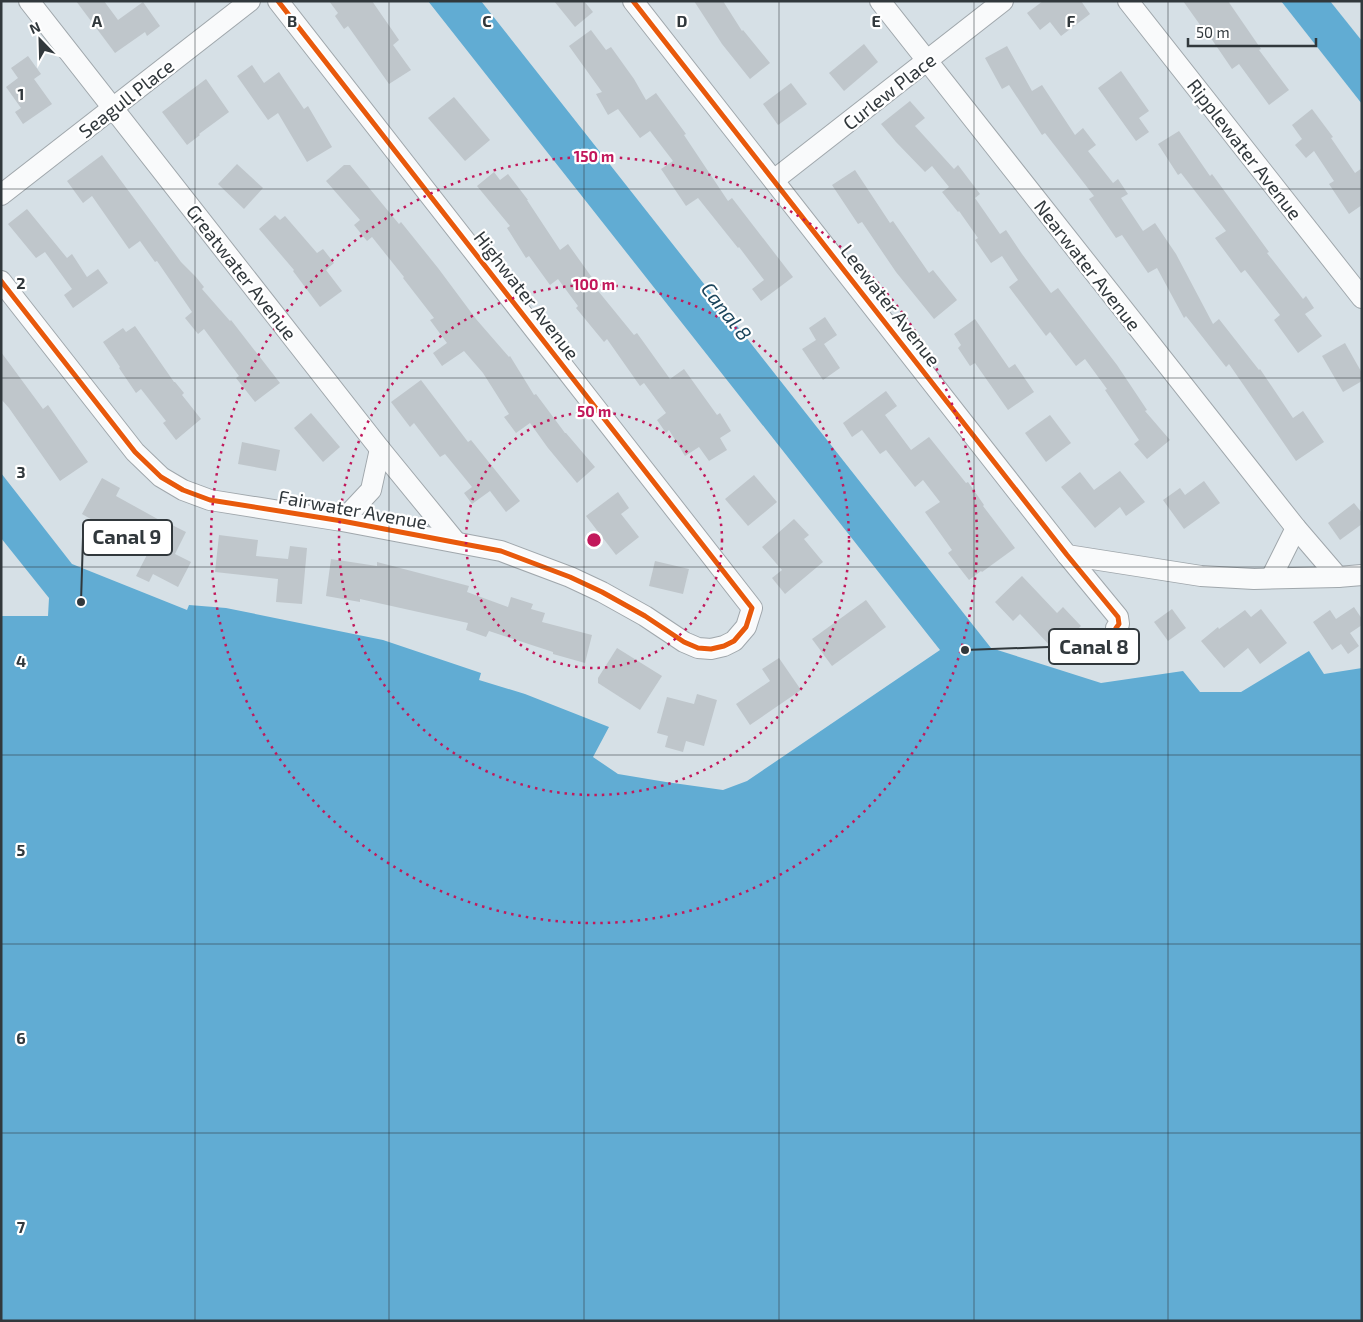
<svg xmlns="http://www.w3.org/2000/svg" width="1363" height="1322" font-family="'Exo 2',sans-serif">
  <rect width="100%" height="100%" fill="#d6e0e6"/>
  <g fill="#61acd3">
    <path d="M428 1H481L991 648 1101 683 1183 671 1200 692H1241L1309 651 1324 674 1362 668V1321H1V616H48L49 598 1 538V473L72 564 187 610 189 605 226 608 383 640 481 673 479 680 525 694 609 727 593 757 618 774 666 782 723 790 747 781 940 650Z"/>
    <path d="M1281 1H1330L1362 41V104Z"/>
  </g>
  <g fill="#bfc6cb">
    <path d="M76 1H104L118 20 143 2 160 26 147 36 145 32 115 53Z"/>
    <path d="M329 1H372L399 40 393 45 411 70 389 84 348 26 344 29 335 16 338 13Z"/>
    <path d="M554 1H584L593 12 575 27Z"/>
    <path d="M694 1H723L742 31 743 30 770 63 750 79 722 44Z"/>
    <path d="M1043 1H1081L1090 14 1061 36 1050 22 1040 30 1027 13Z"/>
    <path d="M1183 1H1228L1261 49 1259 50 1289 90 1269 105 1239 64 1232 69 1204 28 1203 29Z"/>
    <path d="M591 30 606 50 611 47 634 79 646 100 656 93 686 134 684 135 728 201 732 198 793 277 761 301 752 289 764 280 739 247 738 248 698 198 686 206 661 169 673 161 650 131 640 138 618 109 608 115 596 94 602 92 569 46Z"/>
    <path d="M864 44 878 62 844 91 829 73Z"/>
    <path d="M1007 46 1032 91 1042 85 1075 135 1083 128 1096 145 1088 151 1113 183 1118 179 1128 194 1121 198 1143 231 1155 223 1176 254 1213 324 1219 319 1259 370 1260 369 1293 418 1303 411 1324 442 1296 461 1229 364 1226 367 1186 316 1184 318 1157 268 1148 273 1122 235 1116 238 1089 199 1094 196 1045 133 1042 135 1009 85 1002 89 985 58Z"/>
    <path d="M28 56 41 74 34 79 52 104 23 124 15 112 21 108 6 87 18 78 11 68Z"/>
    <path d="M252 65 264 83 279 72 304 109 308 106 332 147 307 162 278 113 268 120 237 76Z"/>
    <path d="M1121 71 1149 111 1139 118 1149 132 1136 141 1098 88Z"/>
    <path d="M206 79 229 112 199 134 200 135 187 145 162 112Z"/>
    <path d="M791 83 807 104 778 125 763 104Z"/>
    <path d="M454 97 490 140 465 161 428 118Z"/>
    <path d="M910 101 925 118 915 126 954 169 958 165 980 194 975 198 1000 234 1006 230 1022 254 1051 293 1058 288 1117 365 1147 410 1145 411 1170 440 1147 459 1134 444 1139 440 1105 390 1107 389 1085 359 1076 366 1050 332 1046 336 1009 287 1018 280 1002 256 991 263 975 240 978 238 959 211 958 212 942 192 949 187 932 166 925 172 896 142 881 124Z"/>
    <path d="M1312 109 1333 137 1331 138 1355 173 1362 168V205L1349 214 1329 184 1334 181 1314 151 1306 158 1295 145 1302 139 1292 125Z"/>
    <path d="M1179 131 1210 176 1212 174 1269 252 1267 253 1303 299 1306 296 1314 308 1305 314 1322 336 1298 353 1274 320 1280 315 1245 270 1241 273 1215 238 1226 231 1181 173 1178 175 1158 144Z"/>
    <path d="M102 155 181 262 196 277 204 287 202 289 230 321 231 320 280 383 255 402 236 378 239 376 204 329 198 334 185 318 192 312 157 261 155 262 140 241 129 249 92 196 83 203 67 181Z"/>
    <path d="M237 164 263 188 244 209 218 184Z"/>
    <path d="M344 165H350L399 224 401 222 438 268 476 319 509 357 510 356 534 395 536 394 565 433H566L595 467 577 483 548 448 530 423 516 433 504 417 509 414 483 373 464 351 442 366 433 353 447 343 430 320 434 318 403 278 404 277 372 237 367 241 354 225 360 220 326 181Z"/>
    <path d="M855 170 890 223 893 221 929 273 933 270 957 300 934 319 896 272 862 222 858 224 832 185Z"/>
    <path d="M494 172 500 180 508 174 528 200H527L560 250 568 244 593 279 590 281 634 335 637 333 670 379 684 369 717 415 720 413 731 431 720 438 727 450 709 461 699 447 685 456 669 430 666 433 657 420 666 413 644 383 640 386 607 339 604 342 576 308 578 306 558 279 550 285 529 256 526 258 507 228 510 226 477 186Z"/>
    <path d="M27 209 67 258 72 254 87 277 98 269 108 283 73 308 64 295 72 289 45 252 36 258 8 224Z"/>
    <path d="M275 215 280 220 285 216 317 253 323 249 334 263 326 270 342 291 320 307 293 271 294 270 259 229Z"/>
    <path d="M825 317 837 335 824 344 840 368 823 380 802 349 816 340 809 328Z"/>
    <path d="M975 319 1009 368 1015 364 1034 392 1008 410 975 363 970 366 958 348 961 345 954 334Z"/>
    <path d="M135 326 174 382H175L184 393 182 395 201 419 176 440 163 423 166 421 141 389 136 393 119 368 120 367 103 342 123 328 126 332Z"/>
    <path d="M1345 343 1362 373V381L1343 392 1322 356Z"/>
    <path d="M1 352 43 409 48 405 88 462 60 481 9 408 1 399Z"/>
    <path d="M421 380 468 442 471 440 520 501 506 512 490 491 472 504 464 493 472 487 445 454 440 457 414 423 410 427 391 402Z"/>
    <path d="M886 391 897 406 885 415 911 450 929 437 966 483 968 482 984 505 983 506 1015 548 982 572 981 571 969 580 948 553 952 550 925 512 940 502 923 480 915 487 886 450 880 454 862 430 852 437 843 423Z"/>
    <path d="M311 413 340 447 323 462 294 428Z"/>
    <path d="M1050 415 1071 443 1046 462 1025 433Z"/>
    <path d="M242 442 280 450 276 471 238 464Z"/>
    <path d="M1120 471 1145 502 1126 516 1120 507 1095 528 1061 487 1080 472 1094 490Z"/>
    <path d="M754 475 777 502 748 526 725 499Z"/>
    <path d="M102 478 120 488 116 496 163 522 164 521 186 532 175 554 191 562 178 587 153 574 149 582 136 576 151 547 103 521 101 525 82 514Z"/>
    <path d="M1204 481 1220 503 1184 529 1163 500 1180 488 1185 495Z"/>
    <path d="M618 492 629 508 621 514 639 537 616 555 586 516Z"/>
    <path d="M1354 503 1362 513V524L1340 540 1328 523Z"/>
    <path d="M794 519 809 535 804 539 823 562 785 594 772 578 782 570 762 547Z"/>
    <path d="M219 535 258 540 256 556 288 559 290 546 307 548 302 604 276 602 278 579 215 572Z"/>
    <path d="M331 559 377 566V562L469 586 467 592 508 607 511 597 533 604 531 609 545 613 542 622 592 635 585 663 553 654V652L489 631 486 637 466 630 468 623 360 599V602L326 596Z"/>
    <path d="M655 561 689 569 683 594 649 586Z"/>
    <path d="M1022 576 1057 613 1063 607 1081 626 1055 651 1020 614 1013 621 995 602Z"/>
    <path d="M866 600 886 627 832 666 812 639Z"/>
    <path d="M1354 607 1362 619V625L1350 633 1359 646 1348 654 1341 644 1332 650 1313 622 1330 610 1336 619Z"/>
    <path d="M1172 609 1186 628 1168 641 1154 622Z"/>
    <path d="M1261 609 1287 643 1260 664 1248 648 1224 668 1201 641 1218 627 1219 629 1245 610 1251 617Z"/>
    <path d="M617 648 662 676 640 710 598 683V678Z"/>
    <path d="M779 658 801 690 750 725 736 704 770 681 762 669Z"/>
    <path d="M697 694 717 700 704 746 686 741 683 752 665 747 668 736 657 733 667 697 694 704Z"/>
  </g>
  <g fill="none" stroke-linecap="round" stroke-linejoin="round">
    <g stroke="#a0a7ac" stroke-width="22">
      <g id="minor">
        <path d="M29 1 380 449 456 542"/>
        <path d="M633 1 1067 555 1118 617 1119 624 1116 628"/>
        <path d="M880 1 1296 528 1338 577"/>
        <path d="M1128 1 1362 298"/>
        <path d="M774 180 1003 1"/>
        <path d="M1 195 250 1"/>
        <path d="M1 281 135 452 161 477 183 490 210 500 342 521 501 551 570 577 602 592 645 616 684 642 698 648 711 649 724 646 734 641 746 627 752 608 278 1"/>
        <path d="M342 521 371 490 380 449"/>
        <path d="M1067 555 1201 576 1254 579 1338 577 1362 575"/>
        <path d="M1271 578 1296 528"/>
      </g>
    </g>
    <use href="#minor" stroke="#f9fafb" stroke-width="20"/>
    <g stroke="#fff" stroke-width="8">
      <g id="cycleway">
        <path d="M633 1 1067 555 1118 617 1119 624 1116 628"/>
        <path d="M1 281 135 452 161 477 183 490 210 500 342 521 501 551 570 577 602 592 645 616 684 642 698 648 711 649 724 646 734 641 746 627 752 608 278 1"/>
      </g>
    </g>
    <use href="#cycleway" stroke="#e8590c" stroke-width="5"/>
  </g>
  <path fill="none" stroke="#31383c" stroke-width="1" stroke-opacity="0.55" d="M195 1V1321M389 1V1321M584 1V1321M779 1V1321M974 1V1321M1168 1V1321M1 189H1362M1 378H1362M1 567H1362M1 755H1362M1 944H1362M1 1133H1362"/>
  <g fill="none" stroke="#c2185b" stroke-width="2.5" stroke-dasharray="2.5 5">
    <circle cx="594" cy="540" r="128"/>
    <circle cx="594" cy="540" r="255"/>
    <circle cx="594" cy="540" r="383"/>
  </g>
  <g text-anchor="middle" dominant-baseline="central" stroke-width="4.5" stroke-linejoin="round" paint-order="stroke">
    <g font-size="19" fill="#31383c" stroke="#fff">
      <text transform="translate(889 91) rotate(-38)">Curlew Place</text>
      <text transform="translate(126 98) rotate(-38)">Seagull Place</text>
      <text transform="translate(1245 149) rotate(52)">Ripplewater Avenue</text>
      <text transform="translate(1088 265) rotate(52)">Nearwater Avenue</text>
      <text transform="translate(242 272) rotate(52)">Greatwater Avenue</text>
      <text transform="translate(527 295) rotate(52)">Highwater Avenue</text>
      <text transform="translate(891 305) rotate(52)">Leewater Avenue</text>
      <text transform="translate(353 509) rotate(10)">Fairwater Avenue</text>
    </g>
    <g font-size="20" font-style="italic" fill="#1c455c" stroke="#fff">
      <text transform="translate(727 311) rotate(52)">Canal 8</text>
    </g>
  </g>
  <g font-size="16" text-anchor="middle" font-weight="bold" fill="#31383c" stroke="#fff" stroke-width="4.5" stroke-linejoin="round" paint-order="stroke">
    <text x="97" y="27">A</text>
    <text x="292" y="27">B</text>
    <text x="487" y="27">C</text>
    <text x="682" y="27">D</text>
    <text x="876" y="27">E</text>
    <text x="1071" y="27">F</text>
    <text x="21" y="100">1</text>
    <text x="21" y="289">2</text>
    <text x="21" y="478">3</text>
    <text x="21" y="667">4</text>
    <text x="21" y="856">5</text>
    <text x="21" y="1044">6</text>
    <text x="21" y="1233">7</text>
  </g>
  <circle cx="594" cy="540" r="8" fill="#c2185b" stroke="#fff" stroke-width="2.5"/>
  <g font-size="15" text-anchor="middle" font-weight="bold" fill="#c2185b" stroke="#fff" stroke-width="4.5" stroke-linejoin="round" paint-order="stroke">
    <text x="594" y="162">150 m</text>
    <text x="594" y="290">100 m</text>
    <text x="594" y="417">50 m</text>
  </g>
  <path fill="none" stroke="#31383c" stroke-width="2" d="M81 602L83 537M965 650L1049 647"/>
  <g fill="#31383c" stroke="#fff" stroke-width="2">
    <circle cx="81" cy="602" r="5"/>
    <circle cx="965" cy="650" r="5"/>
  </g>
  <g fill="#fff" stroke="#31383c" stroke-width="2">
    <rect x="83" y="520" width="89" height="35" rx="5"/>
    <rect x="1049" y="629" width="90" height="35" rx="5"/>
  </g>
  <g font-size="20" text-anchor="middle" font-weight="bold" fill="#31383c">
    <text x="127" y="544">Canal 9</text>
    <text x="1094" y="654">Canal 8</text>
  </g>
  <rect width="1363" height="1322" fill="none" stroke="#31383c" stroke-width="5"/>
  <g transform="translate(40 40) rotate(337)" stroke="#ffffff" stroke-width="4" paint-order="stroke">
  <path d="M0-4L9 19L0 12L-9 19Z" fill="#31383c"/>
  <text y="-8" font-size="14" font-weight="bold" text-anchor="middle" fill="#31383c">N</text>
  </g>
  <path d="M1188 38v8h128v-8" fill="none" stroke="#31383c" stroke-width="2.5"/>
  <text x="1196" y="38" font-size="15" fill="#31383c" stroke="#ffffff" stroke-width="4" paint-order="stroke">50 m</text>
</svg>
